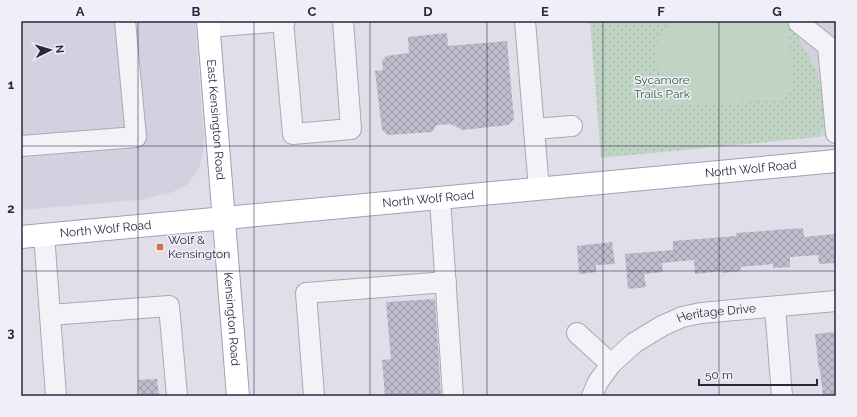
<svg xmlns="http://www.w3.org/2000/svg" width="857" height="417" font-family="Raleway,sans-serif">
  <defs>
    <pattern id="park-dots" width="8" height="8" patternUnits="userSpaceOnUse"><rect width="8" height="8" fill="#c0d4c4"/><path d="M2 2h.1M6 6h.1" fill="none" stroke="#a5b6aa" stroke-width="1.8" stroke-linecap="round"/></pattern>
    <pattern id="building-cross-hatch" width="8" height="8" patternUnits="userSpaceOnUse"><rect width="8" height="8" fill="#bebccd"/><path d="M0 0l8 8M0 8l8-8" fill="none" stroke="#9b99a8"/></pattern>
  </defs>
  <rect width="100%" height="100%" fill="#e0dfe9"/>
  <g fill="#d3d1df">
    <path d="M21 21H195L204 135 203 152 199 169 186 186 170 193 139 200 21 210Z"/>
    <path d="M789 21H836V135L819 137 825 124 822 94 817 71Z"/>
  </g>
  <path fill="url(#park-dots)" d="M590 21H789L817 71 822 94 825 124 819 137 601 158Z"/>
  <path fill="#c0d4c4" d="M671 21H788L792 88 782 99 663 107 656 46Z"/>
  <g fill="url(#building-cross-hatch)">
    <path d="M447 33 448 46 507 41 514 119 508 125 462 130 451 124 437 125 432 132 388 135 382 130 375 71 383 70 382 61 386 56 409 53 408 37Z"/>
    <path d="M803 228 804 237 836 234V263L819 264 818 255 790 257V267L773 268V264L740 267 741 271 722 273V271L695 274 694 260 662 263 663 272 644 274 646 287 628 289 625 254 673 250V241L736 236V233Z"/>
    <path d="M612 242 615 264 596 265V272L579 274 577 246Z"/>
    <path d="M435 299 441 396H385L382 360 391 359 386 302Z"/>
    <path d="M836 332V396H823L820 369 819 370 815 334Z"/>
    <path d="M157 379 159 396H139L138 380Z"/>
  </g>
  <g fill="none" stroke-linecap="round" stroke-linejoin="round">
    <g stroke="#a9a8b7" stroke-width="22">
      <g id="minor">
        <path d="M283 21 293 134 351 129 343 21"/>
        <path d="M525 21 539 189"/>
        <path d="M799 21V23L828 46 836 133"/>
        <path d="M208 27 285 21"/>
        <path d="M534 129 572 126"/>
        <path d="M21 146 136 137 125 21"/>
        <path d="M440 198 453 396"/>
        <path d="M44 234 56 396"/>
        <path d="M775 307 782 396"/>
        <path d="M50 315 169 306 177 396"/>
        <path d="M577 333 611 364"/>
        <path d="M314 396 306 293 446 282"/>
        <path id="s1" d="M592 396 598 382 611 364 634 343 662 326 682 317 701 313 836 301"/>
      </g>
    </g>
    <g stroke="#a09eb6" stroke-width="24">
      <g id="major">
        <path id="s2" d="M208 21 238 396"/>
        <path id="s3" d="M21 237 836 161"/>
      </g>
    </g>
    <use href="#minor" stroke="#f3f2f7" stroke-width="20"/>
    <use href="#major" stroke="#fff" stroke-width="22"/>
  </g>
  <path fill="none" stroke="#2a2742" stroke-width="1" stroke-opacity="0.55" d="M138 21V396M254 21V396M370 21V396M487 21V396M603 21V396M719 21V396M21 146H836M21 271H836"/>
  <rect fill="#d7703c" stroke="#efeff7" stroke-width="1.5" x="156" y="243" width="8" height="8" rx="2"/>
  <g text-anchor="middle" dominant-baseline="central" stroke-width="3" stroke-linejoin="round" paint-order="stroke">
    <g font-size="12" fill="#335e40" stroke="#efeff7">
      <text x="662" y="80">Sycamore<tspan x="662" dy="14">Trails Park</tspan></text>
    </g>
    <g font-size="12" fill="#2a2742" stroke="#efeff7">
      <text stroke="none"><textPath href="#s2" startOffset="99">East Kensington Road</textPath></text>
      <text stroke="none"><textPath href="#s3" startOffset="733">North Wolf Road</textPath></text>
      <text stroke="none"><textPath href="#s3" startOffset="409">North Wolf Road</textPath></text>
      <text stroke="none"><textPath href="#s3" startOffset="85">North Wolf Road</textPath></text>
      <text stroke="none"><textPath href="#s1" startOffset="158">Heritage Drive</textPath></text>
      <text stroke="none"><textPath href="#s2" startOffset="299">Kensington Road</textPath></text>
    </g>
    <g font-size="12" fill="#2a2742" stroke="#efeff7" text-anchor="start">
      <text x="168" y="240">Wolf &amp;<tspan x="168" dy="14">Kensington</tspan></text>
    </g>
  </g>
  <rect width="857" height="417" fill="none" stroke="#efeff7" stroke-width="44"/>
  <g transform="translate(50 50) rotate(85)" stroke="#efeff7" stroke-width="3" paint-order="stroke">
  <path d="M0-3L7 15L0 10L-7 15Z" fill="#2a2742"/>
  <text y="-6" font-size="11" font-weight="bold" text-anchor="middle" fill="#2a2742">N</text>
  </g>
  <path d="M699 379v6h118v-6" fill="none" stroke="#2a2742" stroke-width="2"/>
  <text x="705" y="379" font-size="12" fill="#2a2742" stroke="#efeff7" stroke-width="3" paint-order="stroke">50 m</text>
  <rect x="22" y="22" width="813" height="373" fill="none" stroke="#2a2742" stroke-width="1.5"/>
  <g font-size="13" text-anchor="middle" font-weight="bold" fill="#2a2742">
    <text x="80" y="16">A</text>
    <text x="196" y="16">B</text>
    <text x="312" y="16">C</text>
    <text x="428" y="16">D</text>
    <text x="545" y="16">E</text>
    <text x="661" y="16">F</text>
    <text x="777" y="16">G</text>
    <text x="11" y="89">1</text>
    <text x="11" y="213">2</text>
    <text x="11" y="337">3</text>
  </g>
</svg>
